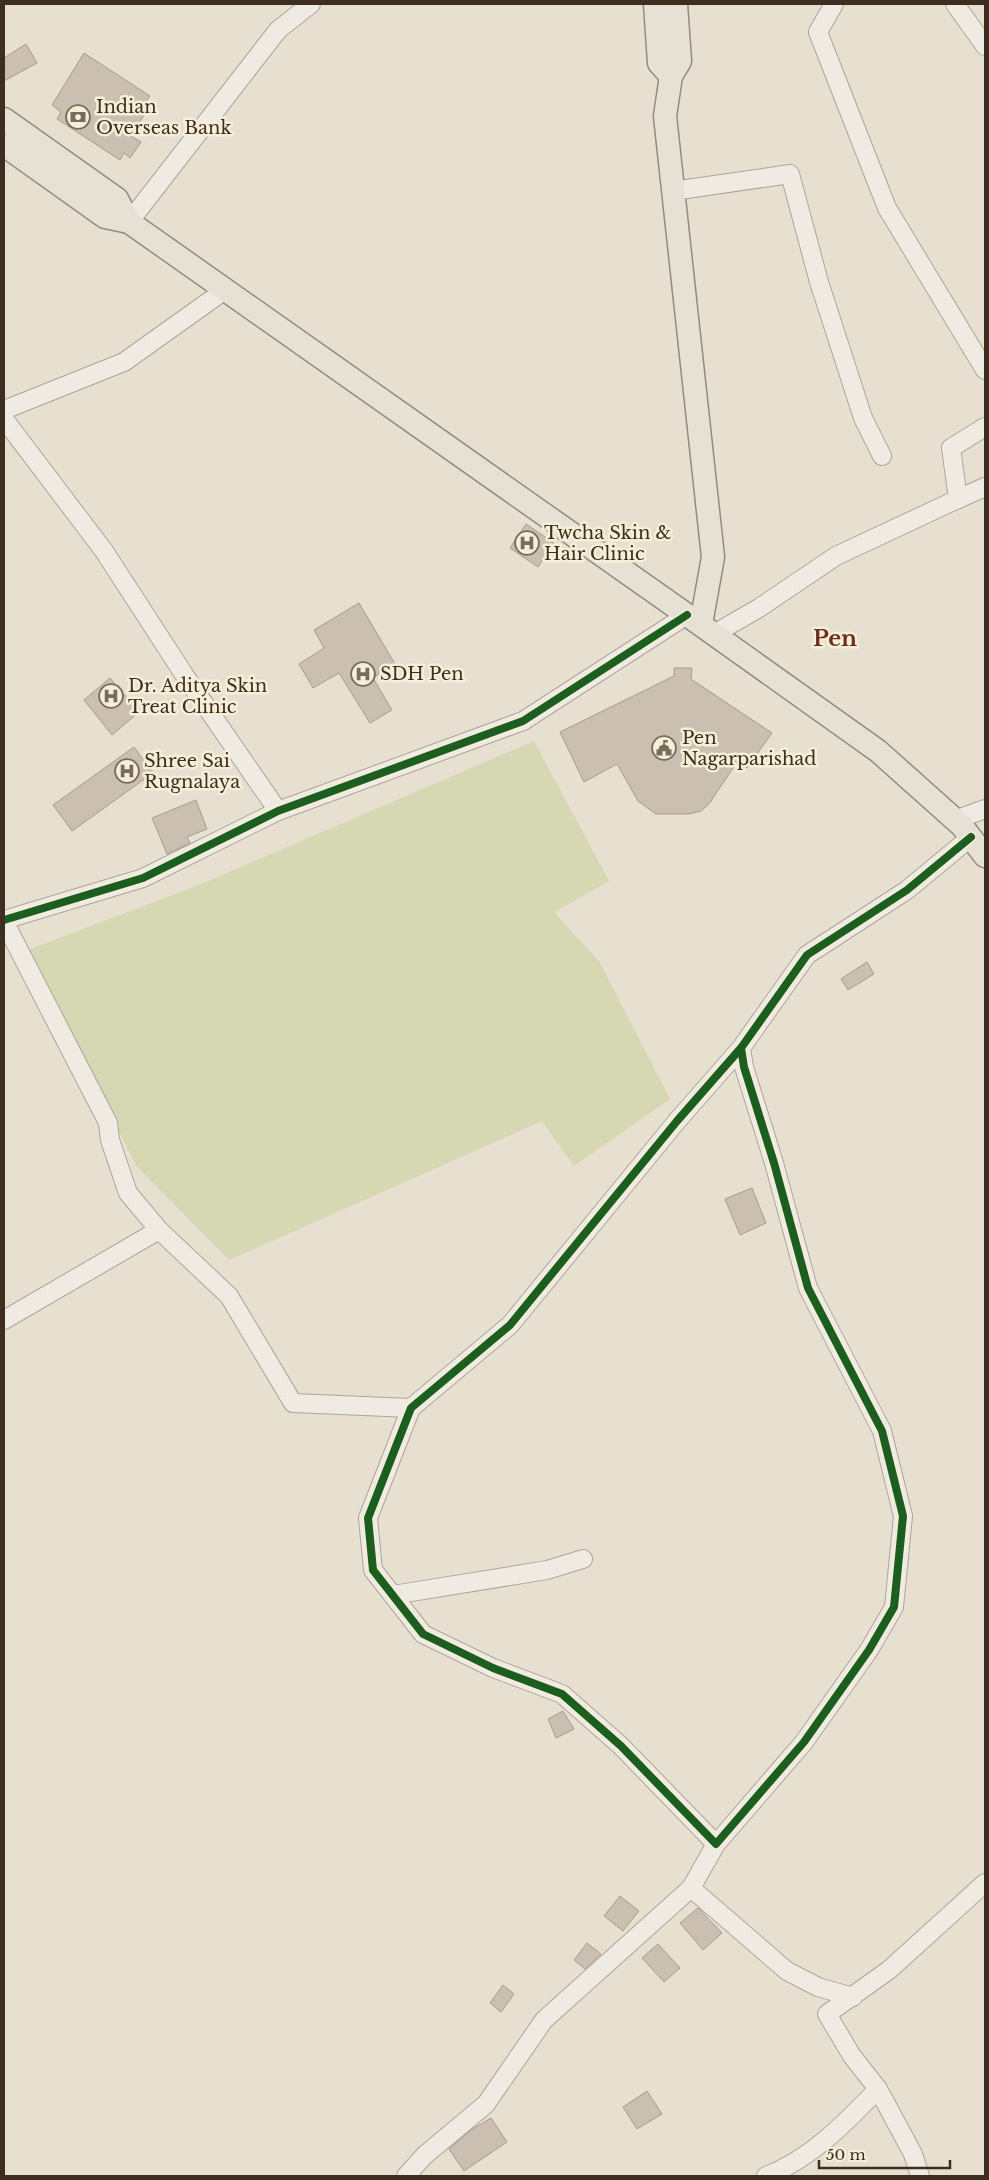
<svg xmlns="http://www.w3.org/2000/svg" width="989" height="2180" font-family="'Libre Baskerville',serif">
  <rect width="100%" height="100%" fill="#e7e0d1"/>
  <path fill="#d6d7b3" d="M534 741 609 881 554 912 599 961 670 1099 574 1166 542 1121 229 1260 136 1166 30 949 194 887Z"/>
  <g fill="#cbbfb2" stroke="#a89c90">
    <path d="M26 44 37 63 4 81V58Z"/>
    <path d="M84 53 150 96 139 112 144 115 131 136 141 142 130 158 124 153 120 160 57 119 61 112 52 105Z"/>
    <path d="M526 524 554 543 538 567 510 548Z"/>
    <path d="M359 603 395 664 373 678 392 710 370 723 339 673 313 688 299 664 324 648 314 630Z"/>
    <path d="M674 668H692L691 679 772 733 747 768 737 762 709 804 701 811 689 814H656L638 801 617 764 584 782 560 732 674 676Z"/>
    <path d="M110 678 139 712 112 735 84 700Z"/>
    <path d="M134 747 153 773 72 831 53 805Z"/>
    <path d="M196 800 207 829 187 837 190 843 167 854 152 818Z"/>
    <path d="M867 962 874 974 848 990 841 979Z"/>
    <path d="M752 1188 766 1223 740 1235 725 1199Z"/>
    <path d="M563 1711 574 1729 556 1738 548 1719Z"/>
    <path d="M620 1896 639 1911 623 1931 604 1916Z"/>
    <path d="M698 1908 722 1933 703 1950 680 1923Z"/>
    <path d="M587 1943 601 1954 585 1969 574 1960Z"/>
    <path d="M658 1944 680 1968 664 1982 642 1958Z"/>
    <path d="M503 1985 514 1994 501 2012 490 2003Z"/>
    <path d="M647 2091 662 2114 637 2129 623 2107Z"/>
    <path d="M491 2118 507 2142 464 2171 449 2149 471 2130Z"/>
  </g>
  <g fill="none" stroke-linecap="round" stroke-linejoin="round">
    <g stroke="#ada599" stroke-width="20">
      <g id="minor">
        <path d="M834 4 818 32 887 208 985 370"/>
        <path d="M955 4 985 46"/>
        <path d="M673 191 790 174 819 282 863 418 882 456"/>
        <path d="M129 222 278 30 311 4"/>
        <path d="M4 410 124 362 225 290"/>
        <path d="M4 419 104 551 185 676 278 811"/>
        <path d="M958 499 985 487"/>
        <path d="M714 634 759 608 836 556 958 499 951 448 985 427"/>
        <path d="M955 820 985 809"/>
        <path d="M4 920 143 878 278 811 523 721 687 615"/>
        <path d="M4 921 108 1123 110 1140 128 1193 159 1230 229 1296 293 1403 411 1408"/>
        <path d="M741 1048 744 1067 774 1163 808 1288 882 1431 903 1516 894 1607 869 1650 804 1742 716 1844 621 1746 562 1694 493 1668 423 1634 373 1570 368 1518 411 1408 510 1325 677 1121 741 1048 807 955 907 890 971 837"/>
        <path d="M4 1320 159 1230"/>
        <path d="M393 1595 547 1570 583 1559"/>
        <path d="M716 1844 691 1888 787 1971 818 1987 853 1997"/>
        <path d="M878 2089 913 2154 920 2176"/>
        <path d="M406 2176 425 2155 486 2104 544 2020 691 1888"/>
        <path d="M766 2176C811 2159 846 2122 878 2089L852 2056 827 2014 889 1970 985 1883"/>
      </g>
    </g>
    <g stroke="#928b80" stroke-width="25">
      <g id="major">
        <path d="M655 4 659 63 671 76"/>
        <path d="M676 4 680 61 671 76 665 116 713 557 701 624"/>
        <path d="M4 119 117 199 129 222"/>
        <path d="M4 145 105 217 129 222 687 615 878 751 962 826 985 856"/>
      </g>
    </g>
    <use href="#minor" stroke="#efebe3" stroke-width="18"/>
    <use href="#major" stroke="#e6e1d4" stroke-width="22"/>
    <g stroke="#f7eed8" stroke-width="11">
      <g id="cycleway">
        <path d="M4 920 143 878 278 811 523 721 687 615"/>
        <path d="M741 1048 744 1067 774 1163 808 1288 882 1431 903 1516 894 1607 869 1650 804 1742 716 1844 621 1746 562 1694 493 1668 423 1634 373 1570 368 1518 411 1408 510 1325 677 1121 741 1048 807 955 907 890 971 837"/>
      </g>
    </g>
    <use href="#cycleway" stroke="#1b5e20" stroke-width="8"/>
  </g>
  <defs>
    <g id="bank-ring" transform="scale(1.25)"><circle r="9.5" fill="#f7eed8" stroke="#786c5e" stroke-width="1.5"/><path d="M-6-4H6V4H-6ZM0-2.3a2.3 2.3 0 1 0 0 4.6a2.3 2.3 0 1 0 0-4.6Z" fill="#786c5e"/></g>
    <g id="hospital-ring" transform="scale(1.25)"><circle r="9.5" fill="#f7eed8" stroke="#786c5e" stroke-width="1.5"/><path d="M-5-5h3v3.5h4V-5h3V5h-3V1.5h-4V5h-3Z" fill="#786c5e"/></g>
    <g id="civic-ring" transform="scale(1.25)"><circle r="9.5" fill="#f7eed8" stroke="#786c5e" stroke-width="1.5"/><path d="M-.6-6.5H3V-4.5H.6V-3L4-1V1h2V6H-6V1h2V-1L-.6-3ZM-1.2 2.5V6h2.4V2.5Z" fill="#786c5e"/></g>
  </defs>
  <g fill-rule="evenodd">
    <use href="#bank-ring" x="78" y="117"/>
    <use href="#hospital-ring" x="527" y="543"/>
    <use href="#hospital-ring" x="363" y="674"/>
    <use href="#hospital-ring" x="111" y="696"/>
    <use href="#civic-ring" x="664" y="748"/>
    <use href="#hospital-ring" x="127" y="771"/>
  </g>
  <g text-anchor="middle" dominant-baseline="central" stroke-width="5" stroke-linejoin="round" paint-order="stroke">
    <g font-size="18" fill="#3d2e20" stroke="#f7eed8" text-anchor="start">
      <text x="96" y="107">Indian<tspan x="96" dy="21">Overseas Bank</tspan></text>
      <text x="544" y="533">Twcha Skin &amp;<tspan x="544" dy="21">Hair Clinic</tspan></text>
      <text x="380" y="674">SDH Pen</text>
      <text x="128" y="686">Dr. Aditya Skin<tspan x="128" dy="21">Treat Clinic</tspan></text>
      <text x="682" y="738">Pen<tspan x="682" dy="21">Nagarparishad</tspan></text>
      <text x="144" y="761">Shree Sai<tspan x="144" dy="21">Rugnalaya</tspan></text>
    </g>
    <g font-size="22" font-weight="bold" fill="#6b2e1e" stroke="#f7eed8">
      <text x="835" y="638">Pen</text>
    </g>
  </g>
  <rect width="989" height="2180" fill="none" stroke="#3d2e20" stroke-width="10"/>
  <path d="M819 2160v8h131v-8" fill="none" stroke="#3d2e20" stroke-width="2.5"/>
  <text x="826" y="2160" font-size="15" fill="#3d2e20" stroke="#f7eed8" stroke-width="4" paint-order="stroke">50 m</text>
</svg>
